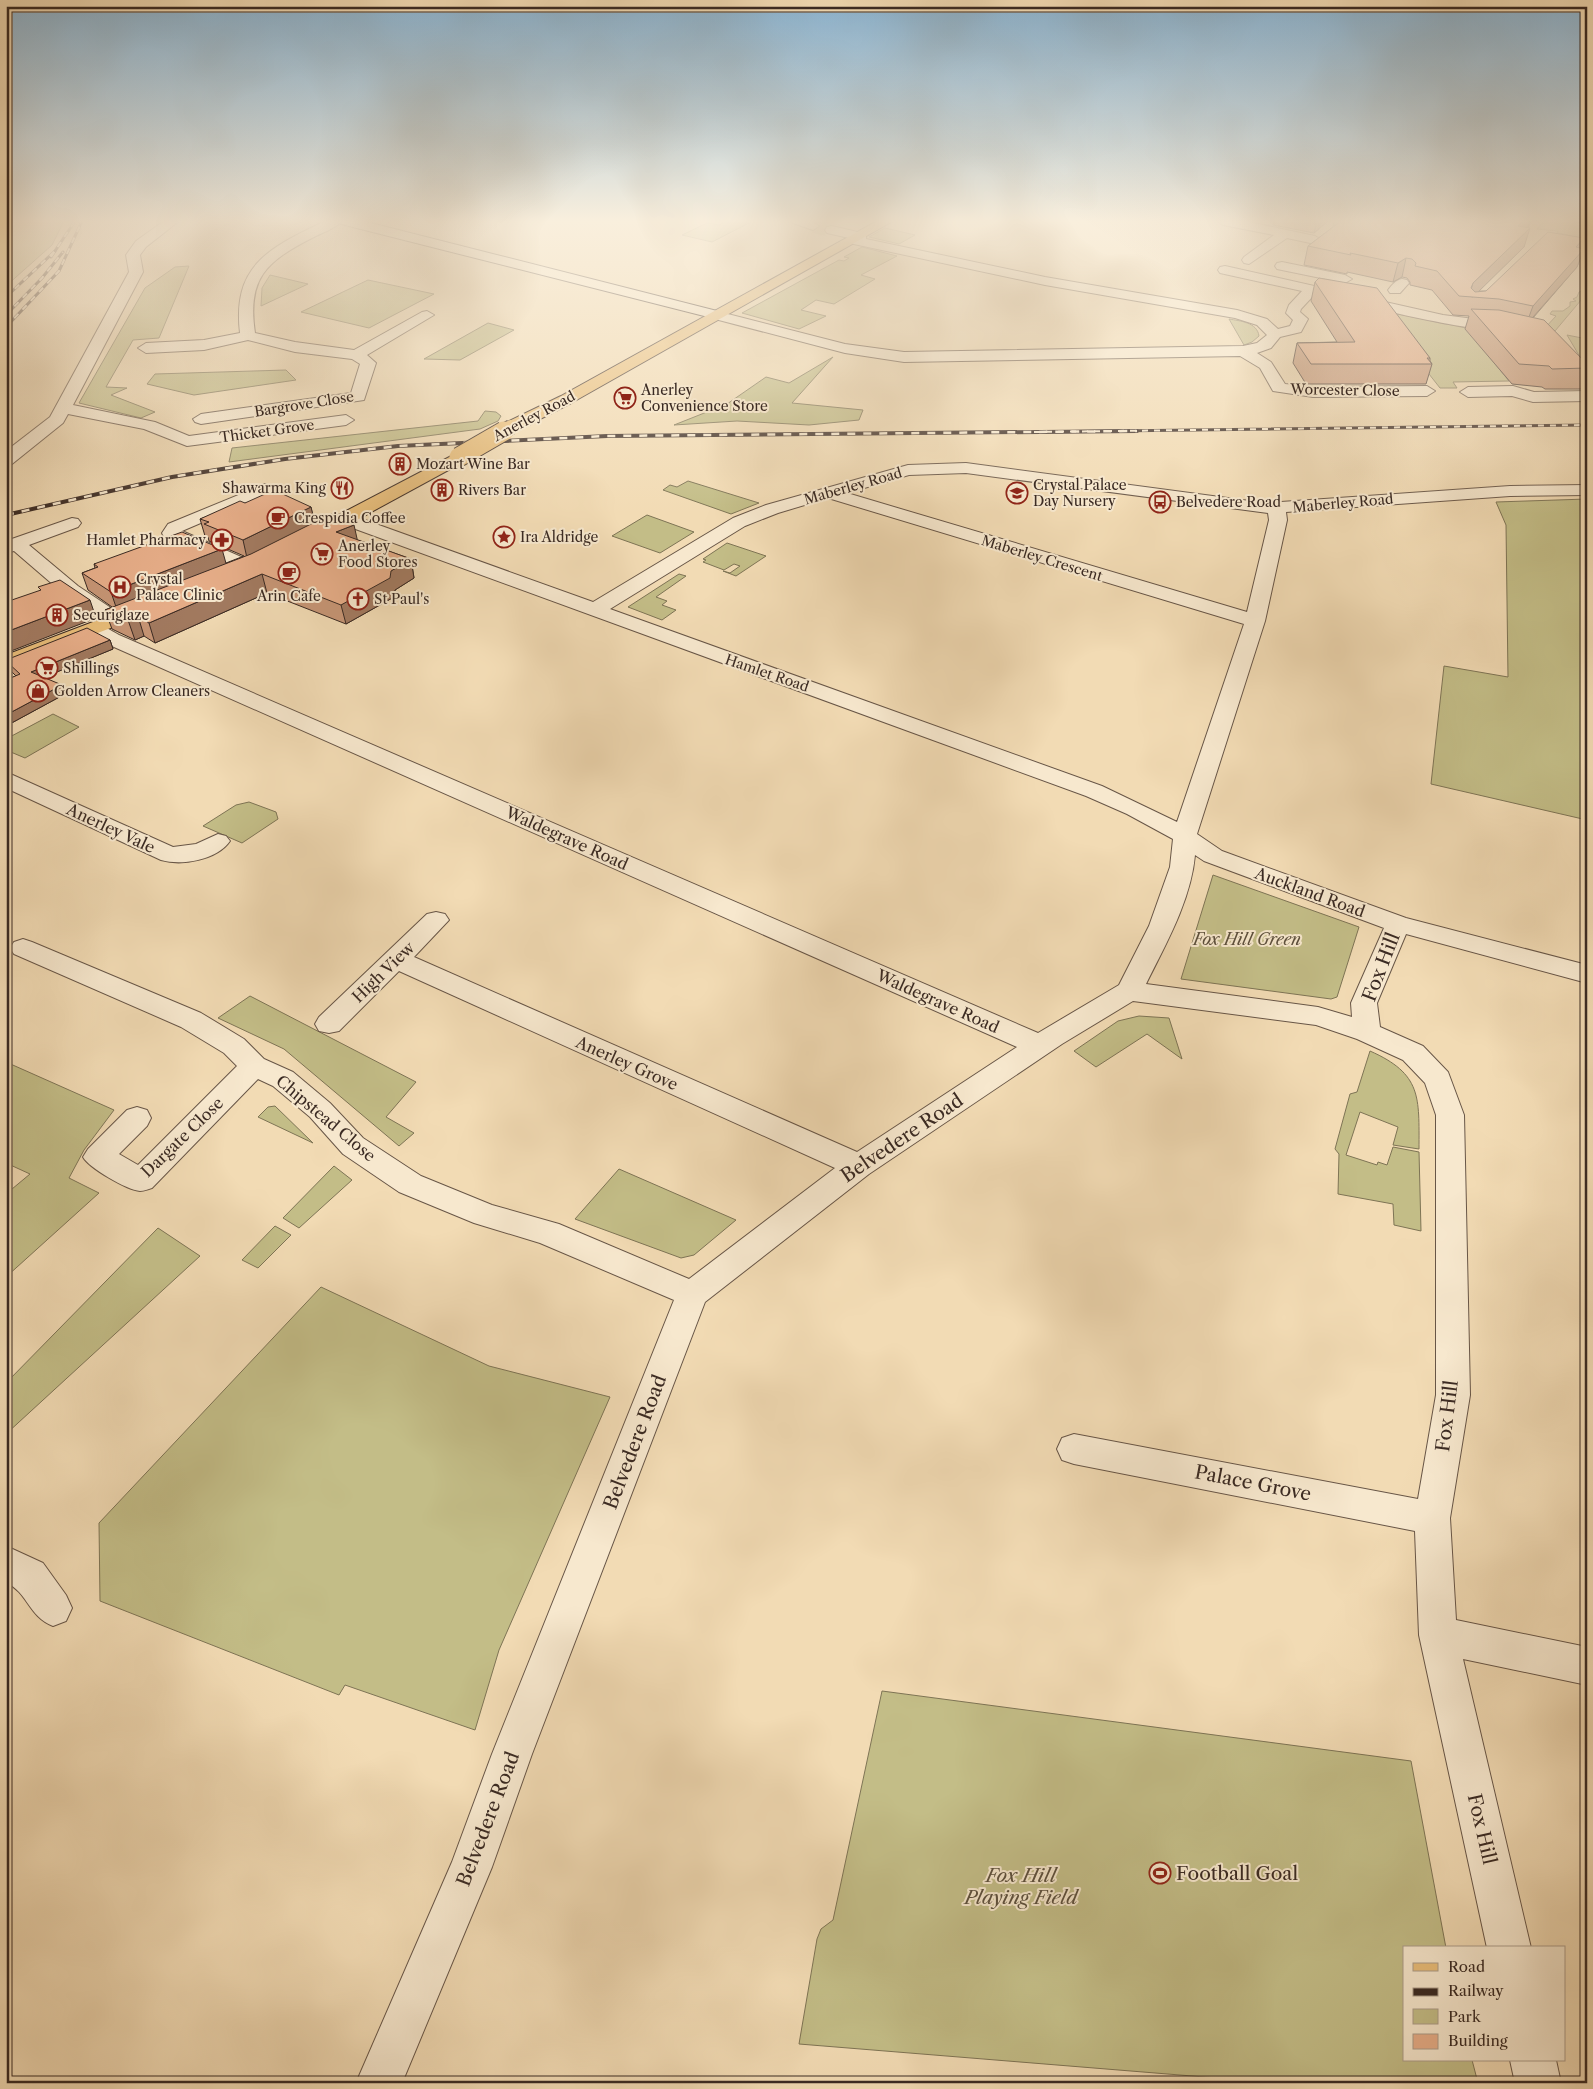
<svg xmlns="http://www.w3.org/2000/svg" width="1593" height="2089" font-family="'Libre Caslon Text',serif">
  <rect width="100%" height="100%" fill="#f2dbb4"/>
  <filter id="stains"><feTurbulence type="fractalNoise" baseFrequency=".004" numOctaves="4"/><feColorMatrix values="0 0 0 0 .2 0 0 0 0 .09 0 0 0 0 .02 0 0 0 .5 -.17"/></filter>
  <radialGradient id="worn" r=".72"><stop offset=".6" stop-color="#630" stop-opacity="0"/><stop offset="1" stop-color="#630" stop-opacity=".3"/></radialGradient>
  <g fill="#c3bd87" stroke="#7e7455">
    <path d="M6 221H64L52 245 6 286Z"/>
    <path d="M726 221H753L712 242 682 235 707 223 719 225Z"/>
    <path d="M1544 221H1587V244L1563 240 1568 235 1557 233 1558 231 1537 229Z"/>
    <path d="M885 228 915 235 899 244 869 237Z"/>
    <path d="M862 247 897 256 861 275 875 279 834 304 816 300 801 310 826 316 799 329 742 313 839 260 844 261 849 258 844 257Z"/>
    <path d="M189 266 159 338 133 340 106 387 127 388 111 395 155 412 141 418 79 403 145 288 175 267Z"/>
    <path d="M270 275 308 284 261 306 262 288Z"/>
    <path d="M368 280 434 294 369 328 301 312Z"/>
    <path d="M1587 289V293L1555 331 1544 329 1556 316 1550 314 1552 311H1563L1570 306V302L1576 301 1573 299 1577 297 1579 292Z"/>
    <path d="M1388 312 1466 328 1509 381 1453 382 1457 388H1440L1418 360Z"/>
    <path d="M1229 319C1240 321 1257 322 1259 336L1252 342 1244 345Z"/>
    <path d="M488 323 514 330 460 360 424 359Z"/>
    <path d="M1567 335 1587 339V357H1580Z"/>
    <path d="M833 357 792 403 863 410 859 420 809 425 737 421 674 425 727 404 766 377 789 383Z"/>
    <path d="M286 370 296 380 194 395 147 384 155 374Z"/>
    <path d="M485 411 496 412 501 416 498 421 480 429 229 462 232 448 478 421Z"/>
    <path d="M688 481 759 503 731 514 663 490 670 485 677 487Z"/>
    <path d="M1587 499V820L1431 784 1444 666 1508 677 1506 525 1496 502Z"/>
    <path d="M647 515 694 532 660 553 612 536Z"/>
    <path d="M727 543 766 556 736 576 723 571 730 573 740 566 734 564 724 570 703 562 706 560 703 559Z"/>
    <path d="M679 574 686 576 656 597 667 601 662 605 676 610 662 620 628 607Z"/>
    <path d="M53 714 79 727 25 758 6 750V739Z"/>
    <path d="M249 802 276 812 278 819 242 843 203 826 236 805Z"/>
    <path d="M1213 875 1359 927 1337 997 1331 999 1181 979Z"/>
    <path d="M250 996 416 1082 386 1117 414 1133 399 1146 284 1049 218 1018Z"/>
    <path d="M1139 1016 1169 1018 1182 1059 1147 1034 1096 1067 1074 1051 1118 1021Z"/>
    <path d="M1370 1051C1422 1074 1419 1097 1419 1149L1393 1145 1398 1127 1360 1112 1346 1155 1377 1165 1378 1162 1387 1165 1393 1147 1419 1152 1421 1231 1394 1225 1393 1204 1338 1194 1339 1154 1335 1149 1350 1094 1357 1092Z"/>
    <path d="M6 1062 114 1110 84 1150 69 1178 99 1193 6 1277V1194L30 1174 6 1163Z"/>
    <path d="M275 1106 313 1143 258 1117 268 1107Z"/>
    <path d="M334 1166 352 1180 299 1228 283 1218Z"/>
    <path d="M619 1169 736 1220 694 1255 681 1258 575 1219Z"/>
    <path d="M275 1226 291 1235 258 1268 242 1260Z"/>
    <path d="M158 1228 200 1256 6 1434V1383Z"/>
    <path d="M321 1287 489 1366 610 1397 499 1650 475 1730 345 1685 339 1695 100 1601 99 1523Z"/>
    <path d="M882 1691 1411 1761 1446 1948H1404V2060H1472L1478 2083H1278L799 2044 817 1939 821 1929 833 1920Z"/>
  </g>
  <g fill="none" stroke-linecap="round" stroke-linejoin="round">
    <path stroke="#cdb897" stroke-width="14" stroke-dasharray="14 8" stroke-linecap="butt" d="M813 226 832 230"/>
    <g stroke="#685647" stroke-width="2">
      <g id="street">
        <path d="M164 221H179L146 247 140 255 143 272 73 405 155 422 189 436 346 415 354 420 346 425 187 446 144 429 68 414 63 423 12 464 6 465V451L50 417 129 272 126 255 136 241Z"/>
        <path d="M325 221H342C335 229 321 233 312 238 265 262 247 279 255 333L295 342 354 350 422 312 427 311 434 315 367 355 376 363 364 400 201 424 195 422 193 419 201 414 351 393 360 364 352 359 295 352 248 340 204 350 146 353 138 348 146 343 204 340 240 333C232 264 270 248 325 221Z"/>
        <path d="M787 221H810L819 226 813 230Z"/>
        <path d="M1217 221H1244L1315 236 1322 240 1315 244 1287 238 1249 264 1244 263 1242 260 1244 257 1274 235 1223 225Z"/>
        <path d="M832 226 866 234V239L1045 277 1237 310 1267 319 1278 329 1290 326 1293 320 1286 313 1289 305 1302 291 1220 273 1218 270 1220 267 1225 266 1443 315 1505 323 1512 327C1502 342 1340 299 1314 295L1301 309 1300 312 1308 319 1301 332 1280 337 1271 348 1257 353 1271 362 1285 384 1313 387 1427 386 1435 391 1427 396 1313 397 1273 391 1260 368 1240 356 904 362 845 353 711 318 709 315 716 311 845 344 904 352 1243 346 1257 343 1267 335 1257 325 1235 318 1045 285 849 243V238L827 233 825 230 827 227Z"/>
        <path d="M1282 262 1345 275 1352 279 1345 283 1277 269 1275 266 1277 263Z"/>
        <path d="M1402 279 1407 280 1409 283 1400 293H1390L1388 290C1392 285 1396 280 1402 279Z"/>
        <path d="M1513 386 1534 392 1587 391V401L1533 402 1512 396 1468 397 1460 392 1468 387Z"/>
        <path d="M966 463 1265 503 1510 486 1587 485V495L1510 496 1286 512 1287 520 1265 621 1197 834 1222 851 1406 918 1587 965V983L1406 934 1377 1003 1380 1027 1423 1046 1448 1072 1464 1115 1470 1395 1450 1518 1456 1620 1587 1647V1685L1463 1659 1531 1948H1487L1419 1635 1415 1531 1074 1464 1062 1460 1057 1449 1062 1438 1074 1434 1418 1499 1436 1395V1115L1425 1083 1403 1060 1357 1039 1316 1025 1133 1001 1062 1044 869 1174 705 1302 532 1754 492 1867 402 2083H356L452 1862 492 1754 674 1300 540 1243 474 1223 399 1192 343 1154 310 1117 273 1086 258 1079 152 1188C148 1189 144 1191 140 1191 127 1190 89 1168 83 1157L88 1149 127 1110 137 1107 147 1110 151 1118 147 1126 119 1154 138 1165 237 1066 224 1053 181 1027 14 954 10 948 14 942 23 939 32 942 201 1013 244 1039 264 1059 293 1072 330 1103 363 1138 421 1176 492 1205 559 1224 689 1279 835 1168 399 971 339 1031 329 1033 319 1031 315 1024 319 1017 427 914 436 912 445 914 449 920 414 957 857 1152 1017 1047 105 643 87 633 84 629 87 625C99 622 108 629 119 635L1038 1033 1119 985 1149 926 1170 867 1173 839 1127 814 1086 796 339 523 336 519 339 515H351L593 602 733 518 766 505 908 465ZM966 473 1268 513 1269 520 1247 612 847 493 909 475ZM828 498 1244 624 1177 822 1102 786 610 609 745 526 778 513ZM1195 855 1204 861 1384 928 1351 1003 1352 1017 1318 1007 1146 984C1166 944 1191 900 1195 855Z"/>
        <path d="M265 484 271 485 274 489 271 493 182 531 255 563 258 567 255 571H241L164 537 162 533 168 524Z"/>
        <path d="M72 518 78 519 81 523 78 527 29 545 78 586 123 616 126 620 123 624 116 626 109 624 64 594 14 551 6 553V541Z"/>
        <path d="M6 772 173 847 196 844 218 834 226 836 230 841C217 860 182 866 161 860L6 788Z"/>
        <path d="M6 1546 43 1563 66 1595 72 1608 66 1621 53 1626C28 1616 29 1594 6 1582Z"/>
        <path d="M1510 2060H1556L1561 2083H1515Z"/>
      </g>
    </g>
    <g stroke="#3a2a23" stroke-width="2">
      <path id="secondary" d="M340 221H363L721 312 723 315 716 319 341 224Z"/>
    </g>
    <g stroke="#3a2a23" stroke-width="2">
      <g id="primary">
        <path d="M877 221H893L573 402 517 431H505L503 427 505 423 561 396Z"/>
        <path d="M459 452 465 453 468 457 465 461 318 541H304L302 537 304 533Z"/>
        <path d="M143 603 150 605 153 609 150 613 6 668V655Z"/>
      </g>
    </g>
    <use href="#street" fill="#f7e8ce" fill-rule="evenodd"/>
    <use href="#secondary" fill="#f7e8ce" fill-rule="evenodd"/>
    <use href="#primary" fill="#e9be7a" fill-rule="evenodd"/>
    <g stroke="#3a2a23" stroke-width="3">
      <g id="rail-far1">
        <path d="M51 257 75 221"/>
        <path d="M6 297 55 251"/>
        <path d="M6 315 42 278 63 252"/>
        <path d="M6 327 59 271 82 221"/>
        <path d="M1034 432 1587 425"/>
      </g>
    </g>
    <g stroke="#3a2a23" stroke-width="4">
      <path id="rail" d="M6 515 172 477 285 459 398 446 607 436 1137 431"/>
    </g>
    <use href="#rail-far1" stroke="#f7e8ce" stroke-width="2" stroke-dasharray="6" stroke-linecap="butt"/>
    <use href="#rail" stroke="#f7e8ce" stroke-width="2.5" stroke-dasharray="8" stroke-linecap="butt"/>
    <g stroke="#3a2a23" stroke-width="16" stroke-linecap="butt">
      <path id="primary-bridge-far1" d="M502 432 511 427"/>
    </g>
    <g stroke="#3a2a23" stroke-width="21" stroke-linecap="butt">
      <path id="primary-bridge" d="M459 457 504 431"/>
    </g>
    <use href="#primary-bridge-far1" stroke="#e9be7a" stroke-width="14"/>
    <use href="#primary-bridge" stroke="#e9be7a" stroke-width="19"/>
  </g>
  <g fill="#c79676" stroke="#3a2a23">
    <path d="M1274 221H1328L1314 233 1273 225Z"/>
    <path d="M1334 221H1530L1524 247 1478 291H1486L1581 248 1584 249 1577 267 1533 318 1587 364V382L1584 389H1545L1542 387 1512 384 1465 329 1469 316 1453 315 1432 290 1410 285V282L1407 278 1402 277 1393 282 1347 272V274L1304 265 1308 246 1333 227Z"/>
    <path d="M1315 282 1430 358V361L1432 364 1426 384H1306L1293 363 1297 343 1337 342 1311 301Z"/>
    <path d="M245 503 311 507 314 523 357 540 411 559 414 578 395 590 394 597 346 624 267 593 155 643 144 636 135 640 112 629 105 610 112 607 88 590 82 573 95 568 94 564 226 563 244 556 209 541 208 537 205 536 200 519Z"/>
    <path d="M110 640 113 649 44 677 65 694 6 726V680L16 676 9 669 6 663V660Z"/>
  </g>
  <g fill="#a27a60" stroke="#3a2a23">
    <path d="M1317 221H1328L1314 233Z"/>
    <path d="M1523 221H1530L1526 231 1518 226Z"/>
    <path d="M1530 228 1524 247 1473 297 1469 296 1473 283Z"/>
    <path d="M1584 238 1579 254 1584 249 1577 267 1526 325 1533 306 1576 247Z"/>
    <path d="M1406 258 1402 277 1393 282 1398 263Z"/>
    <path d="M311 507 315 523 247 558 243 540Z"/>
    <path d="M354 525 358 543 336 532Z"/>
    <path d="M222 549 227 567 117 610 111 592Z"/>
    <path d="M411 559 414 578 395 590 394 597 346 624 341 605 391 571Z"/>
    <path d="M262 574 267 593 155 643 149 623Z"/>
    <path d="M90 600 96 618 6 653V632Z"/>
    <path d="M138 616 144 636 135 640 128 620Z"/>
    <path d="M110 640 113 649 35 681 31 672Z"/>
    <path d="M62 685 65 694 6 726V715Z"/>
  </g>
  <g fill="#e7ae89" stroke="#3a2a23">
    <path d="M1341 221H1523L1518 226 1530 228 1473 283 1471 288 1475 292 1486 291 1548 232 1584 238 1576 247 1584 249 1533 306 1499 299 1459 296 1437 271 1415 266 1416 263 1412 259 1406 258 1398 263 1350 253 1351 255 1308 246Z"/>
    <path d="M1319 278 1377 288 1430 358H1427L1432 364H1311L1297 343 1355 342 1315 282Z"/>
    <path d="M1471 309 1499 310 1544 320 1587 364V368L1552 369 1549 366 1519 364Z"/>
    <path d="M274 490 311 507 243 540 204 524 209 522 200 519 240 501 245 503Z"/>
    <path d="M331 514 354 525 336 532 411 559 391 571 390 578 341 605 262 574 149 623 138 616 128 620 105 610 251 554Z"/>
    <path d="M182 532 222 549 111 592 82 573 98 567 94 564Z"/>
    <path d="M60 580 90 600 6 632V602L41 590 38 587Z"/>
    <path d="M87 628 110 640 31 672 62 685 6 715V680L20 674 6 661V660Z"/>
  </g>
  <linearGradient id="sky" x2="0" y2="1"><stop stop-color="#8bb6d5"/><stop offset="0.43" stop-color="#f9efdd"/><stop offset="1" stop-color="#f9efdd" stop-opacity="0"/></linearGradient>
  <rect width="1593" height="514" fill="url(#sky)"/>
  <defs>
    <g id="supermarket-ring" transform="scale(1.125)"><circle r="9.5" fill="#f7e8ce" stroke="#8f2418" stroke-width="1.5"/><path d="M-6-5.5h2.5l.6 2H6L4.5 2H-2.5L-4.4-4H-6ZM-1.5 3.2a1.3 1.3 0 1 0 .1 0ZM3 3.2a1.3 1.3 0 1 0 .1 0Z" fill="#8f2418"/></g>
    <g id="building-ring" transform="scale(1.125)"><circle r="9.5" fill="#f7e8ce" stroke="#8f2418" stroke-width="1.5"/><path d="M-4-6H4V6H1V3H-1V6H-4ZM-2.5-4.3h1.7v1.8h-1.7ZM.8-4.3h1.7v1.8H.8ZM-2.5-1h1.7V.8h-1.7ZM.8-1h1.7V.8H.8Z" fill="#8f2418"/></g>
    <g id="restaurant-ring" transform="scale(1.125)"><circle r="9.5" fill="#f7e8ce" stroke="#8f2418" stroke-width="1.5"/><path d="M-5-6h1v4h1v-4h1v4h1v-4h1v5L-1.5 .5V6h-2V.5L-5-1ZM5-6V6H3V1.5H1.5Q1.5-4 5-6Z" fill="#8f2418"/></g>
    <g id="school-ring" transform="scale(1.125)"><circle r="9.5" fill="#f7e8ce" stroke="#8f2418" stroke-width="1.5"/><path d="M0-5L7-2L0 1L-7-2ZM-4 1L0 2.5L4 1V4Q0 6-4 4Z" fill="#8f2418"/></g>
    <g id="bus-ring" transform="scale(1.125)"><circle r="9.5" fill="#f7e8ce" stroke="#8f2418" stroke-width="1.5"/><path d="M-5-6H5V4H4V6H2V4H-2V6H-4V4H-5ZM-3.5-4V0h7V-4ZM-3.5 1.2v1.5H-2V1.2ZM2 1.2v1.5H3.5V1.2Z" fill="#8f2418"/></g>
    <g id="cafe-ring" transform="scale(1.125)"><circle r="9.5" fill="#f7e8ce" stroke="#8f2418" stroke-width="1.5"/><path d="M-5.5-4.5H6V0H3Q3 3.5 0 3.5H-2.5Q-5.5 3.5-5.5 0ZM3-3.2v2h1.7v-2ZM-6 4.5H4V6H-6Z" fill="#8f2418"/></g>
    <g id="sight-ring" transform="scale(1.125)"><circle r="9.5" fill="#f7e8ce" stroke="#8f2418" stroke-width="1.5"/><path d="M0-6L1.8-2.2L6-1.7L2.9 1.2L3.7 5.4L0 3.3L-3.7 5.4L-2.9 1.2L-6-1.7L-1.8-2.2Z" fill="#8f2418"/></g>
    <g id="pharmacy-ring" transform="scale(1.125)"><circle r="9.5" fill="#f7e8ce" stroke="#8f2418" stroke-width="1.5"/><path d="M-2-6h4v4h4v4h-4v4h-4v-4h-4v-4h4Z" fill="#8f2418"/></g>
    <g id="hospital-ring" transform="scale(1.125)"><circle r="9.5" fill="#f7e8ce" stroke="#8f2418" stroke-width="1.5"/><path d="M-5-5h3v3.5h4V-5h3V5h-3V1.5h-4V5h-3Z" fill="#8f2418"/></g>
    <g id="church-ring" transform="scale(1.125)"><circle r="9.5" fill="#f7e8ce" stroke="#8f2418" stroke-width="1.5"/><path d="M-1.2-6h2.4v3.5h3.3v2.4h-3.3V6h-2.4V-.1h-3.3v-2.4h3.3Z" fill="#8f2418"/></g>
    <g id="shop-ring" transform="scale(1.125)"><circle r="9.5" fill="#f7e8ce" stroke="#8f2418" stroke-width="1.5"/><path d="M-5-2.5h2.3a2.7 3.5 0 0 1 5.4 0H5L5.5 6h-11ZM-1.5-2.5h3a1.5 2.3 0 0 0-3 0Z" fill="#8f2418"/></g>
    <g id="stadium-ring" transform="scale(1.125)"><circle r="9.5" fill="#f7e8ce" stroke="#8f2418" stroke-width="1.5"/><path d="M0-5a6.5 5 0 1 0 0 10a6.5 5 0 1 0 0-10ZM-3.5-1.8h7v3.6h-7Z" fill="#8f2418"/></g>
  </defs>
  <g fill-rule="evenodd">
    <use href="#supermarket-ring" x="625" y="398"/>
    <use href="#building-ring" x="400" y="464"/>
    <use href="#restaurant-ring" x="342" y="488"/>
    <use href="#building-ring" x="442" y="490"/>
    <use href="#school-ring" x="1017" y="493"/>
    <use href="#bus-ring" x="1160" y="502"/>
    <use href="#cafe-ring" x="278" y="518"/>
    <use href="#sight-ring" x="504" y="537"/>
    <use href="#pharmacy-ring" x="222" y="540"/>
    <use href="#supermarket-ring" x="322" y="554"/>
    <use href="#cafe-ring" x="289" y="573"/>
    <use href="#hospital-ring" x="120" y="587"/>
    <use href="#church-ring" x="358" y="599"/>
    <use href="#building-ring" x="57" y="615"/>
    <use href="#supermarket-ring" x="47" y="668"/>
    <use href="#shop-ring" x="38" y="691"/>
    <use href="#stadium-ring" x="1160" y="1873"/>
  </g>
  <g text-anchor="middle" dominant-baseline="central" stroke-width="4" stroke-linejoin="round" paint-order="stroke">
    <g font-size="14" fill="#3a2a23" stroke="#f7e8ce" text-anchor="start">
      <text x="641" y="390">Anerley<tspan x="641" dy="16">Convenience Store</tspan></text>
      <text x="416" y="464">Mozart Wine Bar</text>
      <text x="1033" y="485">Crystal Palace<tspan x="1033" dy="16">Day Nursery</tspan></text>
      <text x="326" y="488" text-anchor="end">Shawarma King</text>
      <text x="458" y="490">Rivers Bar</text>
      <text x="1176" y="502">Belvedere Road</text>
      <text x="294" y="518">Crespidia Coffee</text>
      <text x="520" y="537">Ira Aldridge</text>
      <text x="206" y="540" text-anchor="end">Hamlet Pharmacy</text>
      <text x="338" y="546">Anerley<tspan x="338" dy="16">Food Stores</tspan></text>
      <text x="136" y="579">Crystal<tspan x="136" dy="16">Palace Clinic</tspan></text>
      <text x="289" y="596" text-anchor="middle">Arin Cafe</text>
      <text x="374" y="599">St Paul's</text>
      <text x="73" y="615">Securiglaze</text>
      <text x="63" y="668">Shillings</text>
      <text x="54" y="691">Golden Arrow Cleaners</text>
    </g>
    <g font-size="14" fill="#3a2a23" stroke="#f7e8ce">
      <text transform="translate(1345 390) rotate(1)">Worcester Close</text>
      <text transform="translate(304 404) rotate(-9)">Bargrove Close</text>
      <text transform="translate(534 416) rotate(-28)">Anerley Road</text>
      <text transform="translate(267 431) rotate(-8)">Thicket Grove</text>
      <text transform="translate(853 486) rotate(-16)">Maberley Road</text>
      <text transform="translate(1343 503) rotate(-5)">Maberley Road</text>
      <text transform="translate(1042 558) rotate(17)">Maberley Crescent</text>
      <text transform="translate(767 673) rotate(19)">Hamlet Road</text>
    </g>
    <g font-size="16" fill="#3a2a23" stroke="#f7e8ce">
      <text transform="translate(111 828) rotate(25)">Anerley Vale</text>
      <text transform="translate(567 838) rotate(24)">Waldegrave Road</text>
      <text transform="translate(1310 892) rotate(20)">Auckland Road</text>
      <text transform="translate(383 972) rotate(-44)">High View</text>
      <text transform="translate(938 1001) rotate(24)">Waldegrave Road</text>
      <text transform="translate(627 1063) rotate(24)">Anerley Grove</text>
      <text transform="translate(326 1118) rotate(40)">Chipstead Close</text>
      <text transform="translate(182 1137) rotate(-44)">Dargate Close</text>
    </g>
    <g font-size="16" font-style="italic" fill="#5c4f3c" stroke="#f7e8ce">
      <text x="1247" y="939">Fox Hill Green</text>
    </g>
    <g font-size="19" fill="#3a2a23" stroke="#f7e8ce">
      <text transform="translate(1381 967) rotate(-69)">Fox Hill</text>
      <text transform="translate(902 1138) rotate(-34)">Belvedere Road</text>
      <text transform="translate(1447 1416) rotate(-83)">Fox Hill</text>
      <text transform="translate(635 1442) rotate(-69)">Belvedere Road</text>
      <text transform="translate(1253 1483) rotate(11)">Palace Grove</text>
      <text transform="translate(488 1819) rotate(-69)">Belvedere Road</text>
      <text transform="translate(1482 1829) rotate(77)">Fox Hill</text>
    </g>
    <g font-size="19" fill="#3a2a23" stroke="#f7e8ce" text-anchor="start">
      <text x="1176" y="1873">Football Goal</text>
    </g>
    <g font-size="19" font-style="italic" fill="#5c4f3c" stroke="#f7e8ce">
      <text x="1021" y="1875">Fox Hill<tspan x="1021" dy="22">Playing Field</tspan></text>
    </g>
  </g>
  <rect width="1593" height="2089" fill="none" stroke="#f2dbb4" stroke-width="25"/>
  <rect x="8" y="8" width="1578" height="2074" fill="none" stroke="#3a2a23" stroke-width="2.5"/>
  <rect x="12" y="12" width="1568" height="2064" fill="none" stroke="#3a2a23"/>
  <rect x="1403" y="1946" width="162" height="115" fill="#f7e8ce" stroke="#ab9c8a"/>
  <rect x="1413" y="1963" width="25" height="8" fill="#e9be7a" stroke="#ab9c8a"/>
  <text x="1448" y="1972" font-size="15" fill="#3a2a23">Road</text>
  <rect x="1413" y="1988" width="25" height="8" fill="#3a2a23" stroke="#ab9c8a"/>
  <text x="1448" y="1996" font-size="15" fill="#3a2a23">Railway</text>
  <rect x="1413" y="2009" width="25" height="15" fill="#c3bd87" stroke="#ab9c8a"/>
  <text x="1448" y="2022" font-size="15" fill="#3a2a23">Park</text>
  <rect x="1413" y="2034" width="25" height="15" fill="#e7ae89" stroke="#ab9c8a"/>
  <text x="1448" y="2046" font-size="15" fill="#3a2a23">Building</text>
  <rect width="100%" height="100%" filter="url(#stains)"/>
  <rect width="100%" height="100%" fill="url(#worn)"/>
</svg>
